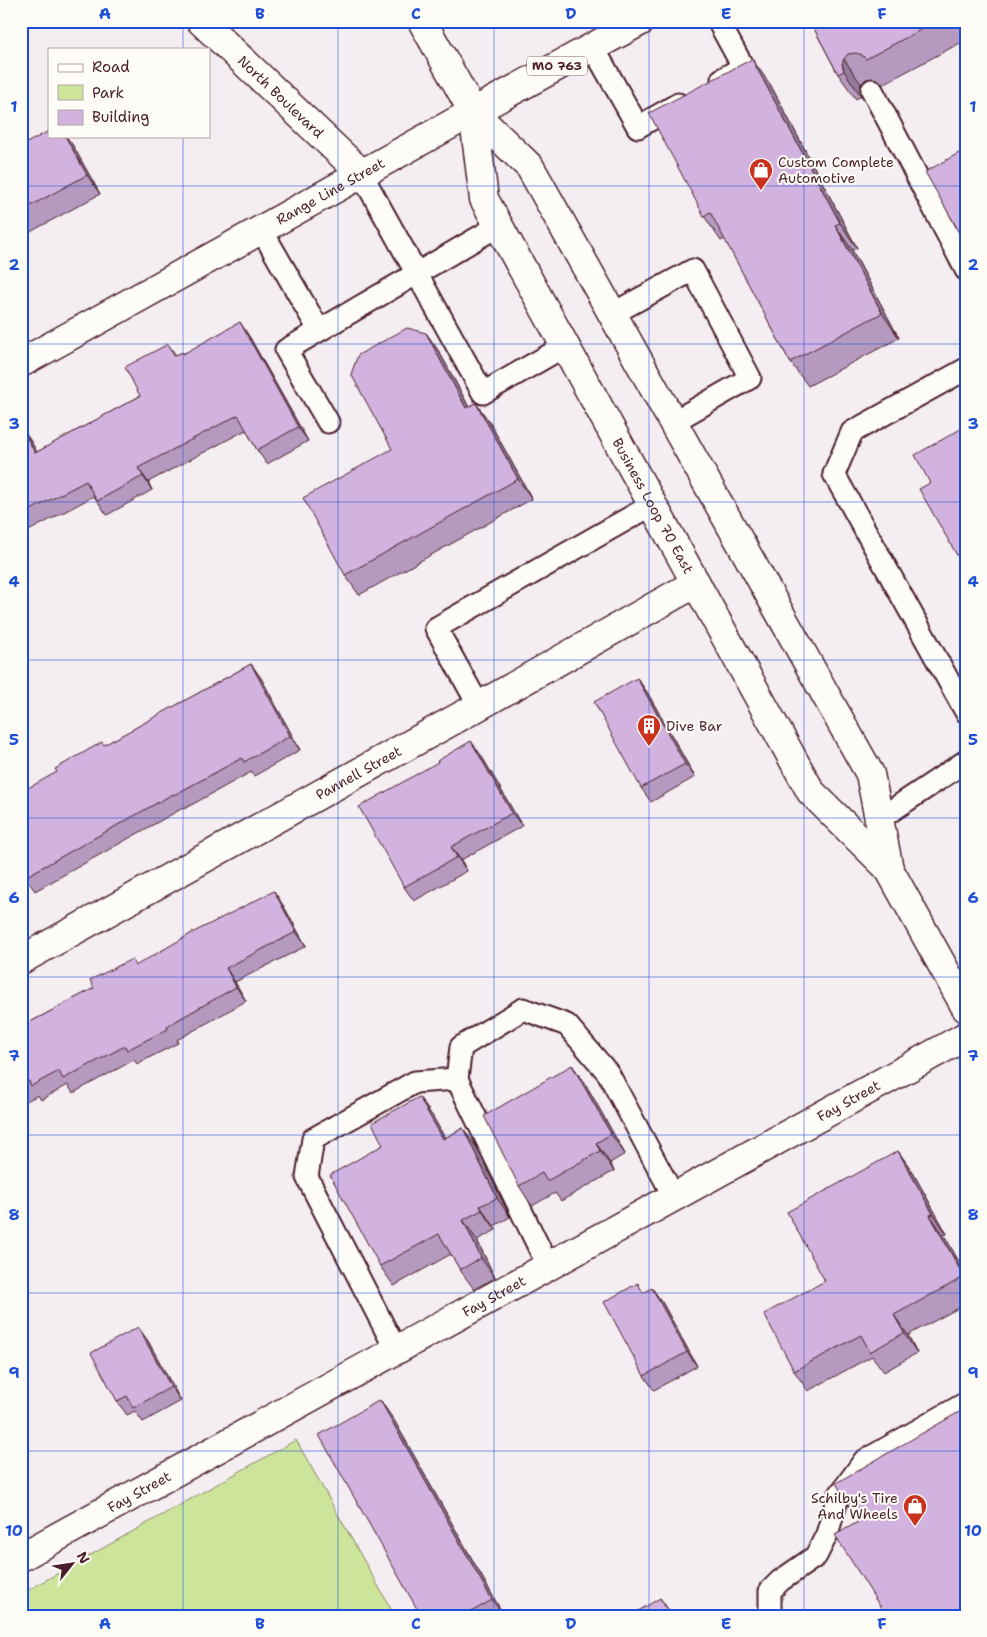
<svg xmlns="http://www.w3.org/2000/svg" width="987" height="1637" font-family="'Shantell Sans',sans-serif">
  <rect width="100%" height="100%" fill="#f4edf2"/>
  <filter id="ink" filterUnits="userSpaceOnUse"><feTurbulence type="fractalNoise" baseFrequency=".02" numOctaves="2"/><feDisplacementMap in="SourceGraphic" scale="10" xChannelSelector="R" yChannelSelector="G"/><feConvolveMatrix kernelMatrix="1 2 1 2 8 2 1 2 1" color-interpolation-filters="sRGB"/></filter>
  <g filter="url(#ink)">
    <path fill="#cce59b" stroke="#8b8263" d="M296 1440 395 1616H21V1594Z"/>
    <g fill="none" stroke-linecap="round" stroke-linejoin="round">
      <g stroke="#4a1f2b" stroke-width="25">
        <g id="service">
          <path d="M718 21 743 67 722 79"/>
          <path d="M593 47 638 127 678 104"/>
          <path d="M872 90 966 270"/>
          <path d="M361 173 483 393 565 346"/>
          <path d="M261 229 319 330"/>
          <path d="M612 314 693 270 750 378 673 422"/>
          <path d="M966 369 852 432 834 474 966 712"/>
          <path d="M328 422 286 350 498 226"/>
          <path d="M479 706 436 628 652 505"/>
          <path d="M879 819 966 761"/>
          <path d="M548 1266 457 1079 461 1047 523 1009 567 1025 608 1073 674 1197"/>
          <path d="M396 1350 307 1177 313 1139 415 1082 457 1079"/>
          <path d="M770 1616V1591L780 1581 816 1556 827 1534 838 1497 864 1461 966 1403"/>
        </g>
      </g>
      <g stroke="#4a1f2b" stroke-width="31">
        <g id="minor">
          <path id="s1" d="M201 21 361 173"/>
          <path id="s2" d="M21 363 473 112"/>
          <path id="s3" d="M21 960 479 706 696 583"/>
          <path id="s4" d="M21 1557 966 1036"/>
        </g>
      </g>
      <g stroke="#4a1f2b" stroke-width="31">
        <g id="primary">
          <path d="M422 21 473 112 530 167 870 774 889 869 966 1008"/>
          <path id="s5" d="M473 112 484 199 811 792 889 869"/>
          <path d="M473 112 641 21"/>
        </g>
      </g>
      <use href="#service" stroke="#fdfcf7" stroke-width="21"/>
      <use href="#minor" stroke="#fdfcf7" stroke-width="28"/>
      <use href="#primary" stroke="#fdfcf7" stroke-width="28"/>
    </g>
    <g fill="#b599bf" stroke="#4a1f2b">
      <path d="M810 21H966V40L883 84 879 80 873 78 866 79 861 84 860 89 861 96 856 99 838 74Z"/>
      <path d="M770 84 857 248 852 250 899 338 808 386 790 362 725 239 721 241 704 216Z"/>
      <path d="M72 144 100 194 21 237V146Z"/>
      <path d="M966 149V242L961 235Z"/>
      <path d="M426 333 440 353 469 407 476 403 490 423 532 499 359 595 345 575 392 449Z"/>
      <path d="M249 336 308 441 267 464 257 450 246 430 148 482 152 490 107 515 94 496 23 534 21 531V427L30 440 37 452 140 396 168 344 176 355Z"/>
      <path d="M251 664 261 678 300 750 254 776 251 772 184 809 183 808 35 891 25 877 105 745Z"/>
      <path d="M637 678 647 692 695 777 651 802 641 788Z"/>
      <path d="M481 755 522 826 461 860 467 871 414 901 404 887Z"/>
      <path d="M283 905 306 946 235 982 246 1001 177 1040 178 1043 137 1064 134 1060 73 1093 68 1085 41 1100 38 1095 21 1104V1027L136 966Z"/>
      <path d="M572 1065 586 1085 625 1154 610 1163 614 1171 561 1201 555 1193 532 1206 519 1186Z"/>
      <path d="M419 1097 433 1117 445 1138 463 1128 477 1148 510 1217 494 1226 496 1230 477 1240 495 1278 474 1289 460 1270 451 1254 394 1286 380 1266 383 1145Z"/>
      <path d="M898 1151 912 1171 947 1234 944 1235 966 1274V1304L908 1335 917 1353 884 1372 872 1356 808 1391 794 1371 825 1281Z"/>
      <path d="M645 1293 662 1302 697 1366 654 1390 644 1376Z"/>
      <path d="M138 1327 148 1341 181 1401 143 1422 135 1411 127 1415 117 1401Z"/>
      <path d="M394 1420 504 1616H421Z"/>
      <path d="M21 1456 25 1463 22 1465 26 1473 21 1476Z"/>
    </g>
    <g fill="#937d9b" stroke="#4a1f2b">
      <path d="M752 59 770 84 857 248 840 223Z"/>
      <path d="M844 59 861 84 860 89 861 96 844 71 842 64Z"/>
      <path d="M65 136H66L72 144 100 194 87 175Z"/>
      <path d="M835 225 852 250 899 338 882 313Z"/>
      <path d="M240 322 249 336 308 441 298 427Z"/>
      <path d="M426 333 440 353 480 428 466 408Z"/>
      <path d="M476 403 490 423 532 499 518 479Z"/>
      <path d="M21 427 30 440 45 466 35 453Z"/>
      <path d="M138 468 148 482 152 490 143 476Z"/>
      <path d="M251 664 261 678 300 750 290 736Z"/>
      <path d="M637 678 647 692 695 777 685 764Z"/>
      <path d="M471 741 481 755 522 826 512 813Z"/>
      <path d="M451 847 461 860 467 871 457 857Z"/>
      <path d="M274 891 283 905 306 946 296 932Z"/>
      <path d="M226 968 235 982 246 1001 236 987Z"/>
      <path d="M572 1065 586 1085 625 1154 611 1134Z"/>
      <path d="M419 1097 433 1117 457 1159 443 1139Z"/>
      <path d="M463 1128 477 1148 510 1217 497 1198Z"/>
      <path d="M596 1143 610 1163 614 1171 600 1151Z"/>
      <path d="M898 1151 912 1171 947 1234 933 1214Z"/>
      <path d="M480 1206 494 1226 496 1230 482 1210Z"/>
      <path d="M930 1215 944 1235 966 1274V1279Z"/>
      <path d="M463 1220 477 1240 495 1278 481 1258Z"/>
      <path d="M652 1288 662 1302 697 1366 687 1352Z"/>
      <path d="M894 1315 908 1335 917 1353 904 1333Z"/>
      <path d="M138 1327 148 1341 181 1401 171 1387Z"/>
      <path d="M380 1400 394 1420 504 1616 492 1600Z"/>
      <path d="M660 1598 673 1616H671Z"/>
    </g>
    <g fill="#d2b2de" stroke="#4a1f2b">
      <path d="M810 21H937L866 59 862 55 856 53 848 54 844 59 842 64 844 71 838 74Z"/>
      <path d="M752 59 840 223 835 225 882 313 790 362 710 212 704 216 649 113Z"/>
      <path d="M49 131V136H65L87 175 21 211V146Z"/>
      <path d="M966 149V233L961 235 925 172Z"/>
      <path d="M240 322 298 427 257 450 238 415 138 468 143 476 97 501 86 481 21 515V427L35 453 140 396 125 367 168 344 174 356 182 352 183 354Z"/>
      <path d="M407 328 426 333 466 408 476 403 518 479 345 575 303 498 392 449 351 374 358 355Z"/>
      <path d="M966 426V571L919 489 930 483 915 455Z"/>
      <path d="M251 664 290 736 244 762 242 758 174 795 173 794 25 877 21 869V792L57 772 55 769 102 742 104 745Z"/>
      <path d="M637 678 685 764 641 788 594 702Z"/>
      <path d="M471 741 512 813 451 847 457 857 404 887 359 807 438 762 437 761Z"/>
      <path d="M274 891 296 932 226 968 236 987 167 1026 168 1029 127 1050 125 1046 63 1079 59 1071 31 1086 29 1081 21 1085V1027L94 988 90 980 132 959 135 966 192 933Z"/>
      <path d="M572 1065 611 1134 596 1143 600 1151 547 1181 542 1173 519 1186 484 1116Z"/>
      <path d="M419 1097 443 1139 463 1128 497 1198 480 1206 482 1210 463 1220 481 1258 460 1270 439 1234 380 1266 330 1175 383 1145 372 1123Z"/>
      <path d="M898 1151 933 1214 930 1215 964 1277 894 1315 904 1333 870 1352 861 1335 794 1371 764 1314 825 1281 787 1212Z"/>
      <path d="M638 1283 643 1293 652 1288 687 1352 644 1376 604 1302Z"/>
      <path d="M138 1327 171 1387 133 1408 127 1396 117 1401 91 1353Z"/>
      <path d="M380 1400 492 1600 464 1616H421L319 1435Z"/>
      <path d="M966 1408V1616H886L835 1535 858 1522 836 1483Z"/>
      <path d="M660 1598 671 1616H630Z"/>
    </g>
  </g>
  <path fill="none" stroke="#1d4ed8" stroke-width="1" stroke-opacity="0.55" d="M183 21V49M338 21V1616M494 21V1616M649 21V1616M804 21V1616M183 136V1616M21 186H966M21 344H966M21 502H966M21 660H966M21 818H966M21 977H966M21 1135H966M21 1293H966M21 1451H966"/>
  <defs>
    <g id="shop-pin" transform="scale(1.25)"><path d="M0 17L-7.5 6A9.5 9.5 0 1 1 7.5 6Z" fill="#c8321e" stroke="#fdfcf7"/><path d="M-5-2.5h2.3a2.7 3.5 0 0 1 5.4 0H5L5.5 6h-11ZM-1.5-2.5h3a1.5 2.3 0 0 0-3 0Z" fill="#fff"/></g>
    <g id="building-pin" transform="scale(1.25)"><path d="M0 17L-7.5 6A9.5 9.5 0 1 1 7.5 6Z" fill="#c8321e" stroke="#fdfcf7"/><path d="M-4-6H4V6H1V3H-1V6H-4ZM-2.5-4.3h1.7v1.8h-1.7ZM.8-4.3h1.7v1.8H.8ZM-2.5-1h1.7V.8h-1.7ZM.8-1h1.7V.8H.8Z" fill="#fff"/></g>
  </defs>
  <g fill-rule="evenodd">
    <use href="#shop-pin" x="761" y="170"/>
    <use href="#building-pin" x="649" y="726"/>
    <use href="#shop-pin" x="915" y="1506"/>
  </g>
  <g text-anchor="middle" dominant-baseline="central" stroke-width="4" stroke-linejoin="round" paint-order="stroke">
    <rect fill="#fdfcf7" stroke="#806168" stroke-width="1" x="527" y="56.5" width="60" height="19" rx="4"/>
    <g font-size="12" font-weight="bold" fill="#4a1f2b">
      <text x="557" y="66">MO 763</text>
    </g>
    <g font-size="14" fill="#4a1f2b" stroke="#fdfcf7">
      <text stroke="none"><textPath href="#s1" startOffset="110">North Boulevard</textPath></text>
      <text stroke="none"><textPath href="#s2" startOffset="354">Range Line Street</textPath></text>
      <text stroke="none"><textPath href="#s5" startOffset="438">Business Loop 70 East</textPath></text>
      <text stroke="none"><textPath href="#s3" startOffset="386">Pannell Street</textPath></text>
      <text stroke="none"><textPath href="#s4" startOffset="945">Fay Street</textPath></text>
      <text stroke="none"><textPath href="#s4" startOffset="540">Fay Street</textPath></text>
      <text stroke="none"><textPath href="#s4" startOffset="135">Fay Street</textPath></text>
    </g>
    <g font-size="14" fill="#4a1f2b" stroke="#fdfcf7" text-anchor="start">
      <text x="778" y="162">Custom Complete<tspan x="778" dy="16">Automotive</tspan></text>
      <text x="666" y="726">Dive Bar</text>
      <text x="898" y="1498" text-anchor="end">Schilby's Tire<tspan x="898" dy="16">And Wheels</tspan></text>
    </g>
  </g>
  <rect width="987" height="1637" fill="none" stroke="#fdfcf7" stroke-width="55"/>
  <rect x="48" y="48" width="162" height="90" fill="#fdfcf7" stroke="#b5a4a5"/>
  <rect x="58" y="64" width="25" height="8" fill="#fdfcf7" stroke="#b5a4a5"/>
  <text x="92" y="72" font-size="15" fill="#4a1f2b">Road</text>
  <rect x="58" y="85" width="25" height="15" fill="#cce59b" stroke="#b5a4a5"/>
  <text x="92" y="98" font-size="15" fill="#4a1f2b">Park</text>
  <rect x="58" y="110" width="25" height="15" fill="#d2b2de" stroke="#b5a4a5"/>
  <text x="92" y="122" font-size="15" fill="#4a1f2b">Building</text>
  <g transform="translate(72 1564) rotate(60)" stroke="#fdfcf7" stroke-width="4" paint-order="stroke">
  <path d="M0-4L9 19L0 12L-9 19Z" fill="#4a1f2b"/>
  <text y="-8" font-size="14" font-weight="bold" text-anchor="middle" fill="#4a1f2b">N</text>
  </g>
  <rect x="28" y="28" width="932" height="1582" fill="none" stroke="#1d4ed8" stroke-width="2"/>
  <g font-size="16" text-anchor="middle" font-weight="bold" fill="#1d4ed8">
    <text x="105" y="19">A</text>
    <text x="260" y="19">B</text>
    <text x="416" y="19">C</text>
    <text x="571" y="19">D</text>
    <text x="726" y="19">E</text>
    <text x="882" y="19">F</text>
    <text x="14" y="112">1</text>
    <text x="973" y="112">1</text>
    <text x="14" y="270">2</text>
    <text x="973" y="270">2</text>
    <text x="14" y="429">3</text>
    <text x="973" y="429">3</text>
    <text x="14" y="587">4</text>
    <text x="973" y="587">4</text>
    <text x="14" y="745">5</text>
    <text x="973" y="745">5</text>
    <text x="14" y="903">6</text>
    <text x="973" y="903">6</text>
    <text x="14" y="1061">7</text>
    <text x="973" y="1061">7</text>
    <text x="14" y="1220">8</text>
    <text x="973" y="1220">8</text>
    <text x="14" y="1378">9</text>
    <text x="973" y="1378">9</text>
    <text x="14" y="1536">10</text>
    <text x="973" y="1536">10</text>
    <text x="105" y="1629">A</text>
    <text x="260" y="1629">B</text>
    <text x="416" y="1629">C</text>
    <text x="571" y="1629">D</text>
    <text x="726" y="1629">E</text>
    <text x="882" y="1629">F</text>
  </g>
</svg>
